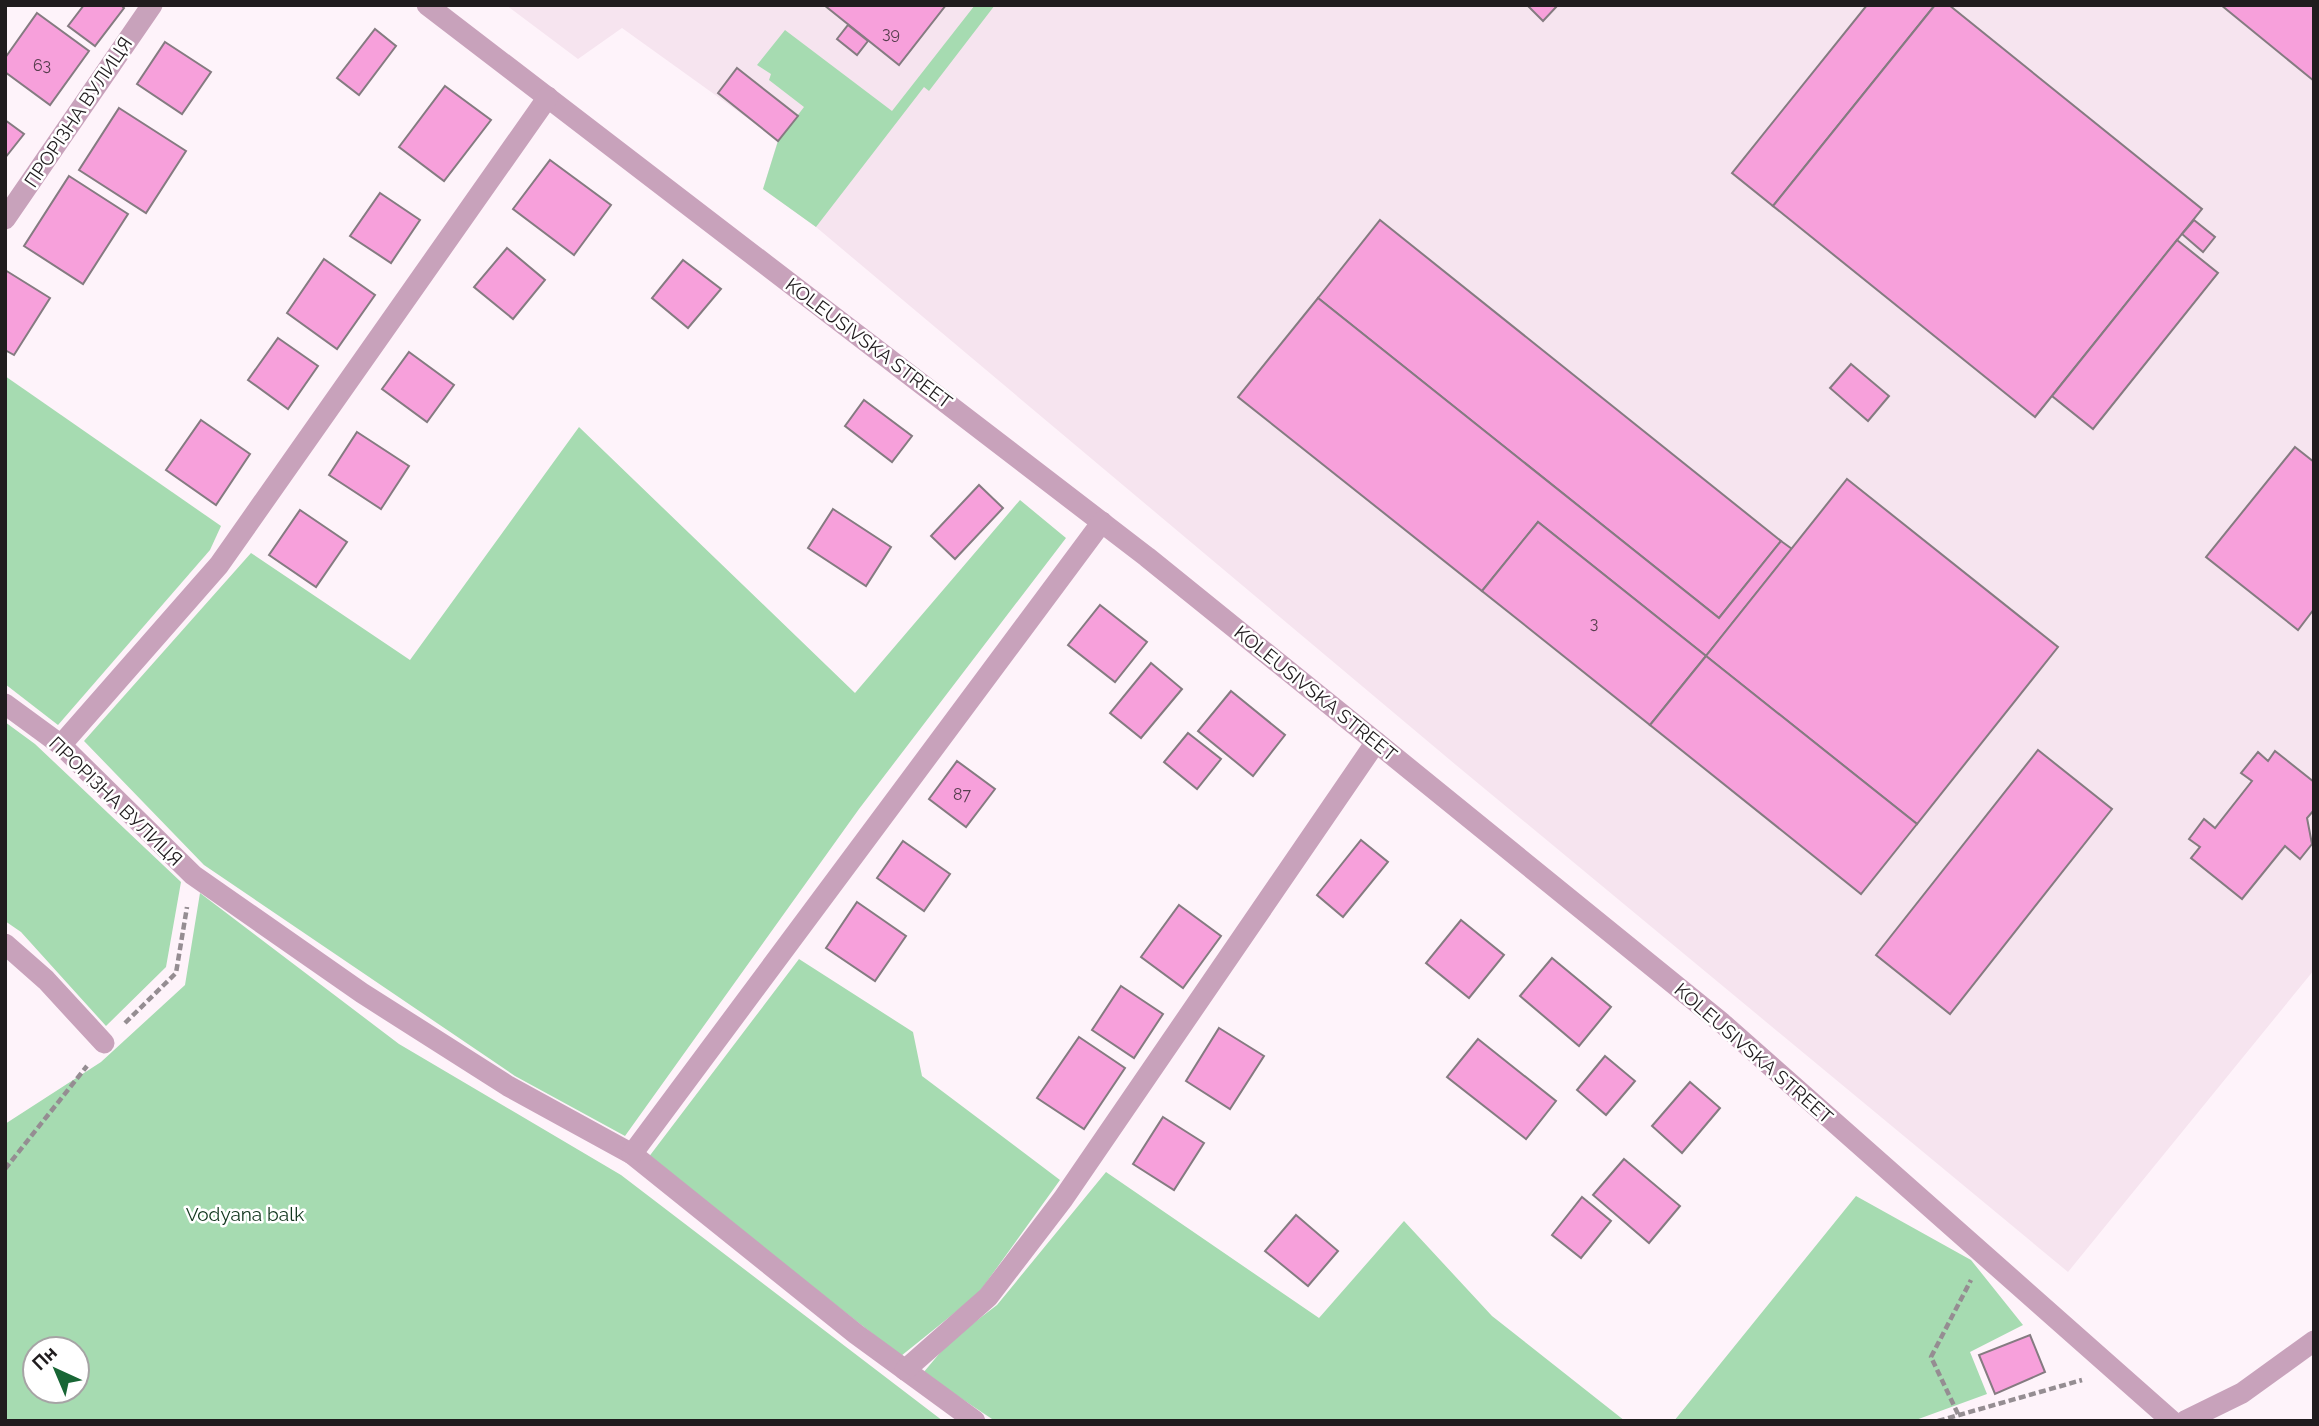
<svg xmlns="http://www.w3.org/2000/svg" width="2319" height="1426" font-family="Raleway,sans-serif">
  <rect width="100%" height="100%" fill="#fef3fa"/>
  <path fill="#f6e4ef" d="M506 5H2314V970L2068 1272 1456 765 816 227 763 189 778 140 622 28 578 59Z"/>
  <g fill="#a6dbb1" fill-rule="evenodd">
    <path d="M975 5H995L929 91 924 87 816 227 763 189 778 141 804 107 769 80 771 74 757 65 785 30 892 111Z"/>
    <path d="M5 376 221 526 210 550 58 725 5 684Z"/>
    <path d="M579 427 855 693 1020 500 1066 538 859 809 625 1136 515 1076 204 865 84 741 251 553 410 660Z"/>
    <path d="M5 722 35 744 181 882 166 967 106 1026 21 932 5 921Z"/>
    <path d="M200 893 399 1044 621 1175 943 1421H5V1124L101 1062 185 985ZM35 1349H77V1391H35Z"/>
    <path d="M799 959 913 1032 922 1076 1060 1180 978 1294 901 1356 648 1158Z"/>
    <path d="M1106 1172 1319 1318 1404 1221 1492 1316 1625 1421H995L923 1373 950 1341 997 1305Z"/>
    <path d="M1856 1196 1971 1260 2023 1325 1970 1352 1987 1394 1913 1421H1674Z"/>
  </g>
  <g fill="#f7a0db" stroke="#857b81" stroke-width="2">
    <path d="M84 5H121L124 8 95 46 68 26Z"/>
    <path d="M824 5H946L899 65Z"/>
    <path d="M1527 5H1558L1543 21Z"/>
    <path d="M1867 5H1935L1773 206 1732 173Z"/>
    <path d="M1935 5H1949L2202 209 2035 417 1773 206Z"/>
    <path d="M2221 5H2314V81Z"/>
    <path d="M37 13 89 51 50 105 5 72V58Z"/>
    <path d="M848 25 868 41 857 55 837 39Z"/>
    <path d="M375 29 396 46 359 95 337 78Z"/>
    <path d="M165 42 211 72 182 114 137 84Z"/>
    <path d="M737 68 798 116 778 141 718 93Z"/>
    <path d="M445 86 491 120 444 181 399 147Z"/>
    <path d="M119 108 186 151 146 213 79 170Z"/>
    <path d="M5 120 24 134 5 158Z"/>
    <path d="M550 160 611 205 574 255 513 209Z"/>
    <path d="M69 176 128 214 83 284 24 246Z"/>
    <path d="M380 193 420 220 391 263 350 236Z"/>
    <path d="M1380 220 1781 541 1719 618 1318 298Z"/>
    <path d="M2194 220 2215 237 2203 252 2182 234Z"/>
    <path d="M2177 240 2218 273 2093 429 2052 396Z"/>
    <path d="M507 248 545 280 513 319 474 287Z"/>
    <path d="M324 259 375 295 337 349 287 313Z"/>
    <path d="M683 260 721 289 688 328 652 298Z"/>
    <path d="M5 270 50 298 14 355 5 350Z"/>
    <path d="M1318 298 1719 618 1781 541 1792 549 1706 656 1538 522 1482 591 1238 397Z"/>
    <path d="M278 338 318 366 288 409 248 380Z"/>
    <path d="M409 352 454 385 427 422 382 389Z"/>
    <path d="M1851 364 1889 396 1868 421 1830 388Z"/>
    <path d="M864 400 912 436 892 462 845 426Z"/>
    <path d="M201 420 250 454 216 505 166 470Z"/>
    <path d="M357 432 409 466 381 509 329 475Z"/>
    <path d="M2295 447 2314 462V609L2298 630 2206 557Z"/>
    <path d="M1847 479 2058 647 1917 824 1706 656Z"/>
    <path d="M979 485 1003 508 955 559 931 536Z"/>
    <path d="M833 509 891 547 866 586 808 548Z"/>
    <path d="M300 510 347 542 316 587 269 555Z"/>
    <path d="M1538 522 1706 656 1650 725 1482 591Z"/>
    <path d="M1100 605 1147 642 1115 682 1068 645Z"/>
    <path d="M1706 656 1917 824 1861 894 1650 725Z"/>
    <path d="M1151 663 1182 689 1141 738 1110 713Z"/>
    <path d="M1231 691 1285 735 1253 776 1198 731Z"/>
    <path d="M1188 733 1221 759 1197 789 1164 762Z"/>
    <path d="M2038 750 2112 809 1950 1014 1876 955Z"/>
    <path d="M2275 751 2314 782V810L2307 818 2312 844 2300 859 2285 846 2242 899 2191 858 2200 847 2189 839 2204 819 2215 828 2252 781 2241 773 2258 752 2268 761Z"/>
    <path d="M957 761 995 789 966 827 929 799Z"/>
    <path d="M1361 840 1388 862 1343 917 1317 895Z"/>
    <path d="M903 841 950 874 924 911 877 878Z"/>
    <path d="M857 902 906 936 875 981 826 948Z"/>
    <path d="M1179 905 1221 936 1183 988 1141 957Z"/>
    <path d="M1461 920 1504 955 1469 998 1426 963Z"/>
    <path d="M1552 958 1611 1007 1579 1046 1520 996Z"/>
    <path d="M1121 986 1163 1014 1134 1058 1092 1030Z"/>
    <path d="M1219 1028 1264 1056 1230 1109 1186 1081Z"/>
    <path d="M1079 1037 1125 1068 1084 1129 1037 1098Z"/>
    <path d="M1478 1039 1556 1101 1526 1139 1447 1077Z"/>
    <path d="M1605 1056 1635 1081 1606 1115 1577 1090Z"/>
    <path d="M1690 1082 1720 1108 1682 1153 1652 1126Z"/>
    <path d="M1163 1117 1204 1143 1174 1190 1133 1164Z"/>
    <path d="M1624 1159 1680 1206 1649 1243 1593 1195Z"/>
    <path d="M1582 1197 1611 1221 1581 1258 1552 1235Z"/>
    <path d="M1296 1215 1338 1251 1308 1286 1265 1251Z"/>
    <path d="M2030 1335 2045 1372 1995 1394 1979 1355Z"/>
  </g>
  <g fill="none" stroke-linecap="round" stroke-linejoin="round">
    <g stroke="#958d92" stroke-width="4.5" stroke-dasharray="7 3.5" stroke-linecap="butt">
      <path d="M125 1023 176 973 187 907"/>
      <path d="M5 1169 87 1066"/>
      <path d="M1958 1414 1931 1357 1971 1280"/>
      <path d="M1938 1421 2082 1380"/>
    </g>
    <g stroke="#c8a2bb" stroke-width="21">
      <path d="M427 5 1147 557 1376 742 1722 1023 2172 1421"/>
      <path d="M5 219 152 5"/>
      <path d="M5 704 61 745 193 875 362 993 508 1086 632 1154 856 1334 975 1421"/>
      <path d="M61 745 219 565 548 97"/>
      <path d="M5 944 46 980 104 1043"/>
      <path d="M632 1154 1102 522"/>
      <path d="M905 1370 988 1297 1063 1199 1376 742"/>
      <path d="M2185 1421 2242 1393 2314 1341"/>
    </g>
  </g>
  <g text-anchor="middle" dominant-baseline="central" stroke-width="5" stroke-linejoin="round" paint-order="stroke">
    <g font-size="16" fill="#563d4d">
      <text x="891" y="33">39</text>
      <text x="42" y="65">63</text>
      <text x="1594" y="623">3</text>
      <text x="962" y="794">87</text>
    </g>
    <g font-size="19" fill="#201c1e" stroke="#fff">
      <text transform="translate(78 112) rotate(-56)">ПРОРІЗНА ВУЛИЦЯ</text>
      <text transform="translate(869 343) rotate(37)">KOLEUSIVSKA STREET</text>
      <text transform="translate(1316 693) rotate(39)">KOLEUSIVSKA STREET</text>
      <text transform="translate(116 801) rotate(44)">ПРОРІЗНА ВУЛИЦЯ</text>
      <text transform="translate(1754 1053) rotate(41)">KOLEUSIVSKA STREET</text>
    </g>
    <g font-size="19" fill="#10351c" stroke="#fff">
      <text x="245" y="1214">Vodyana balk</text>
    </g>
  </g>
  <rect width="2319" height="1426" fill="none" stroke="#201c1e" stroke-width="14"/>
  <g transform="translate(56 1370) rotate(316)"><circle r="33" fill="#ffffff" stroke="#a6a4a5" stroke-width="2"/>
  <path d="M0-5L12 26L0 18L-12 26Z" fill="#186635"/>
  <text y="-10" font-size="19" font-weight="bold" text-anchor="middle" fill="#201c1e">Пн</text>
  </g>
</svg>
